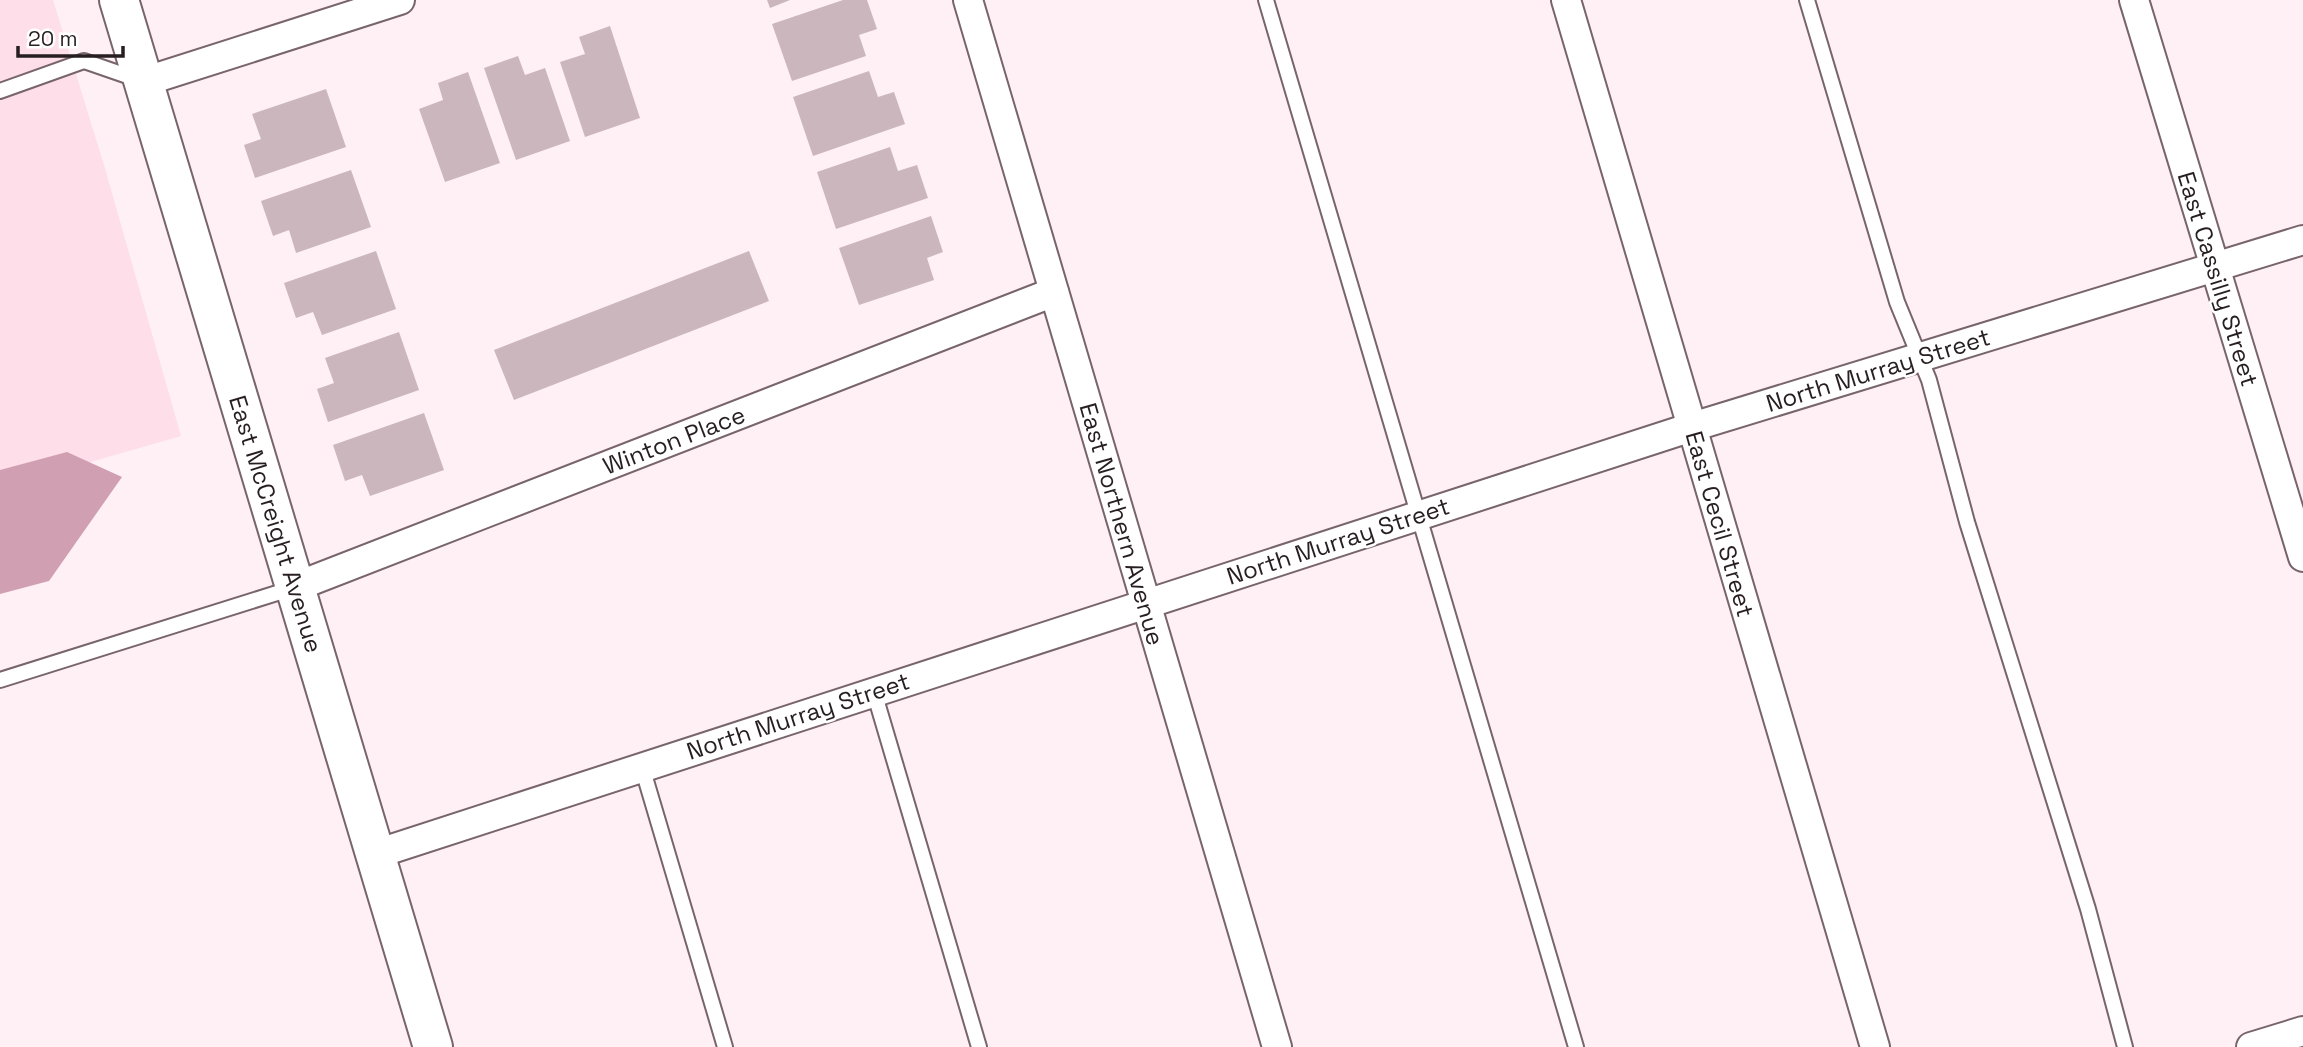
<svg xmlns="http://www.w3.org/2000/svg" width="2303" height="1047" font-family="'Space Grotesk',sans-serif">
  <rect width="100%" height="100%" fill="#fef0f5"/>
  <path fill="#fddee9" d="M0 0H53L104 165 181 436 0 488Z"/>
  <path fill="#d0a0b2" d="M67 452 122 477 49 581 0 594V470Z"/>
  <g fill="#ccb6be">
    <path d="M767 0H790L770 8Z"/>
    <path d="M843 0H867L877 29 859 35 866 56 792 81 772 24Z"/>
    <path d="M610 26 640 118 585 137 560 62 585 54 579 37Z"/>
    <path d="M518 56 525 75 545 68 570 141 516 160 484 68Z"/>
    <path d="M869 71 878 97 894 92 905 124 813 156 793 97Z"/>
    <path d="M468 72 500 163 445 182 419 109 443 100 438 83Z"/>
    <path d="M326 89 346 147 255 178 244 145 261 139 252 114Z"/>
    <path d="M890 147 898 171 917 165 928 198 836 229 817 172Z"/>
    <path d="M351 170 371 227 296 253 289 230 273 236 261 201Z"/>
    <path d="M931 216 943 252 927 258 934 280 859 305 839 248Z"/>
    <path d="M376 251 396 309 322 335 313 312 296 318 284 283Z"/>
    <path d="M749 251 769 301 514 400 494 350Z"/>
    <path d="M399 332 419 390 328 422 317 389 334 383 325 358Z"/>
    <path d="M424 413 444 470 370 496 362 475 345 481 333 445Z"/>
  </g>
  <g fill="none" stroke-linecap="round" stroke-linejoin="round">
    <g stroke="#78646c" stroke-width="18">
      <g id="lane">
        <path d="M1266 0 1576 1047"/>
        <path d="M1807 0 1897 302 1929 380 1967 522 2088 909 2125 1047"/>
        <path d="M0 91 84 61 139 80"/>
        <path d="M0 680 293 588"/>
        <path d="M874 692 979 1047"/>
        <path d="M642 767 725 1047"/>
      </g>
    </g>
    <g stroke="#78646c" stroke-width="32">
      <g id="street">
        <path d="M968 0 1277 1047"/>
        <path d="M1566 0 1875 1047"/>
        <path d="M2134 0 2303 557"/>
        <path d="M143 82 400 0"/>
        <path d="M295 587 1054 292"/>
        <path d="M376 854 1692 427 2303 240"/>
        <path d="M2251 1047 2303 1031"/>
      </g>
    </g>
    <g stroke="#78646c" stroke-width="42">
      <path id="secondary" d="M119 0 433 1047"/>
    </g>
    <use href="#lane" stroke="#fff" stroke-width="14"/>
    <use href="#street" stroke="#fff" stroke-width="28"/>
    <use href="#secondary" stroke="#fff" stroke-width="38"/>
  </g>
  <g text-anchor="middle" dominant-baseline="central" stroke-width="5" stroke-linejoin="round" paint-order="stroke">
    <g font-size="24" fill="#271e21" stroke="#fff">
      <text transform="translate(2218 279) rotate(73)">East Cassilly Street</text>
      <text transform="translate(1878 370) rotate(-17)">North Murray Street</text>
      <text transform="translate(674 440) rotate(-21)">Winton Place</text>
      <text transform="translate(276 524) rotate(73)">East McCreight Avenue</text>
      <text transform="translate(1122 524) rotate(74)">East Northern Avenue</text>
      <text transform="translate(1720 524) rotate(74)">East Cecil Street</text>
      <text transform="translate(1338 541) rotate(-18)">North Murray Street</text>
      <text transform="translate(798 716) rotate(-18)">North Murray Street</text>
    </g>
  </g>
  <path d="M18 46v10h105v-10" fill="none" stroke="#271e21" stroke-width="3.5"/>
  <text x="28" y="46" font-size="21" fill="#271e21" stroke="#ffffff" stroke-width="5" paint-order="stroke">20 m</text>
</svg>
